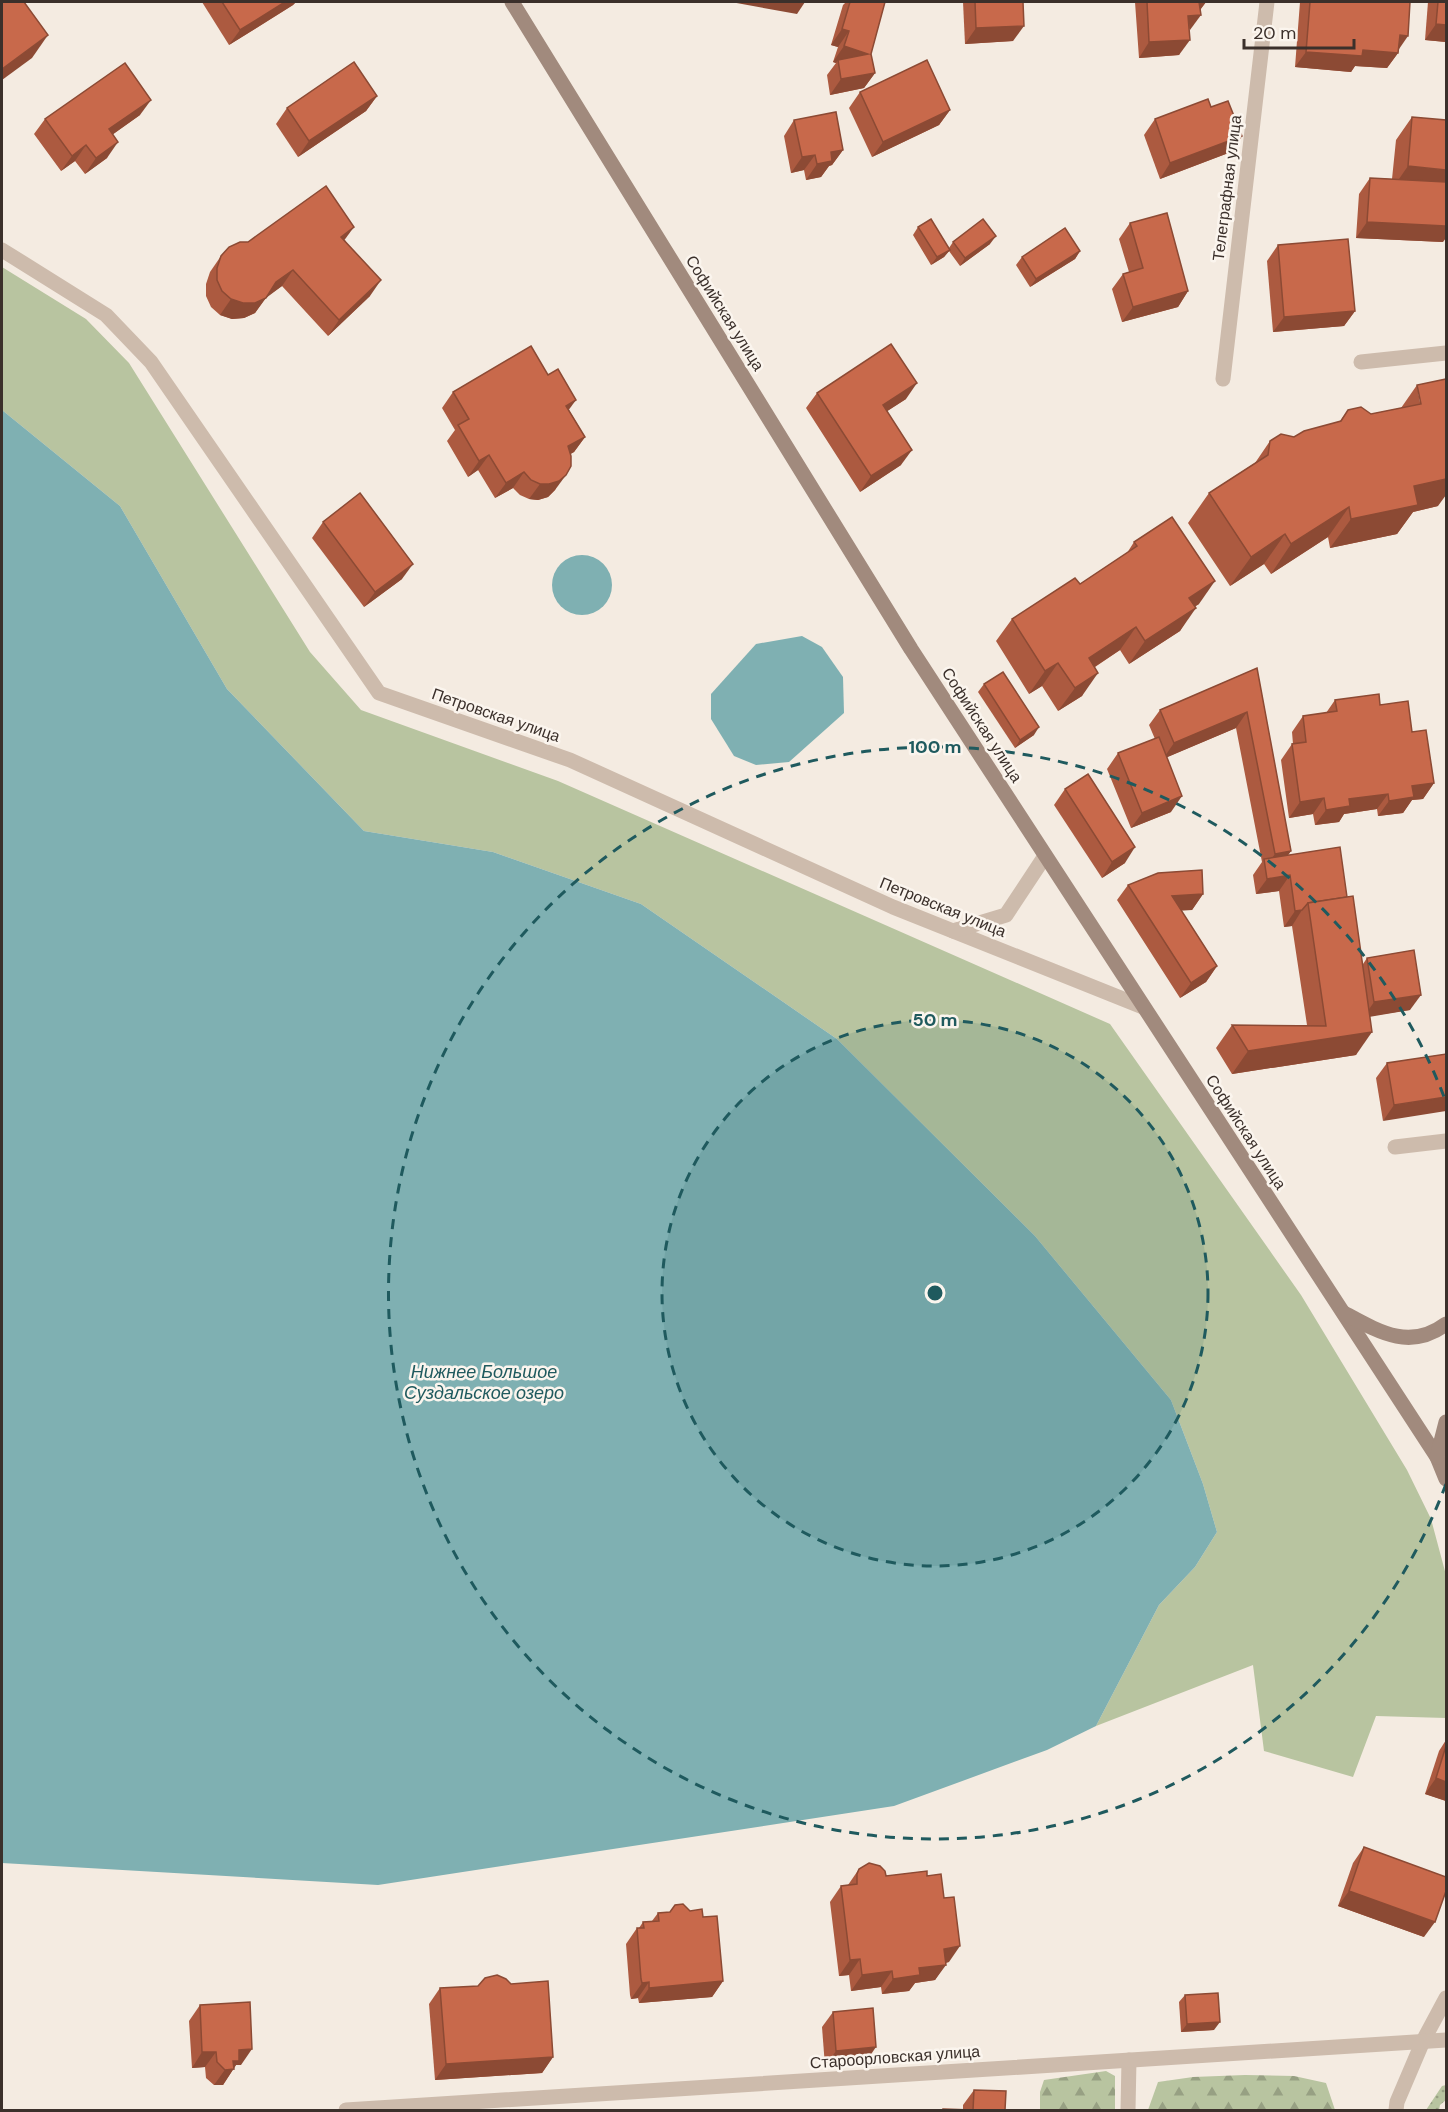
<svg xmlns="http://www.w3.org/2000/svg" width="1448" height="2112" font-family="'DM Sans',sans-serif">
  <defs>
    <pattern id="grass-dots" width="8" height="8" patternUnits="userSpaceOnUse" patternTransform="scale(1.5)"><rect width="8" height="8" fill="#b8c4a0"/><path d="M2 2h.1M6 6h.1" fill="none" stroke="#97a083" stroke-width="1.8" stroke-linecap="round"/></pattern>
    <pattern id="forest-firs" width="22" height="20" patternUnits="userSpaceOnUse" patternTransform="scale(1.5)"><rect width="22" height="20" fill="#b8c4a0"/><path d="M5 1l3.5 6h-7zM16 11l3.5 6h-7z" fill="#97a083"/></pattern>
  </defs>
  <rect width="100%" height="100%" fill="#f4ebe1"/>
  <path fill="url(#grass-dots)" d="M1446 2085V2100L1440 2105 1439 2110H1426L1442 2086Z"/>
  <g fill="url(#forest-firs)">
    <path d="M1106 2071 1115 2076V2110H1040V2092L1044 2080Z"/>
    <path d="M1245 2075 1294 2076 1326 2083 1335 2110H1148L1158 2082 1193 2077Z"/>
  </g>
  <path fill="#b8c4a0" d="M2 267 86 319 129 363 310 652 361 710 558 781 1110 1024 1301 1295 1407 1470 1431 1519 1446 1575V1718L1376 1716 1353 1777 1264 1751 1253 1665 1096 1726 1159 1605 1195 1567 1217 1532 1203 1484 1171 1400 1035 1236 837 1039 641 904 493 852 364 831 227 689 120 506 2 410Z"/>
  <g fill="#7fb0b2">
    <path d="M2 410 120 506 227 689 364 831 493 852 641 904 837 1039 1035 1236 1171 1400 1203 1484 1217 1532 1195 1567 1159 1605 1096 1726 1047 1750 894 1806 378 1885 2 1863Z"/>
    <circle cx="582" cy="585" r="30"/>
    <path d="M802 636 822 647 843 677 844 713 789 762 756 765 734 756 711 719V694L756 644Z"/>
  </g>
  <g fill="none" stroke-linecap="round" stroke-linejoin="round">
    <g stroke="#cdbbac" stroke-width="15">
      <path d="M1361 362 1446 353"/>
      <path d="M1395 1147 1446 1141"/>
      <path d="M1128 2110 1129 2060"/>
      <path d="M1396 2110 1397 2102 1423 2041 1446 1998"/>
    </g>
    <g stroke="#cdbbac" stroke-width="15">
      <path d="M2 250 106 315 151 362 379 693 570 760 893 907 1143 1007"/>
      <path d="M1223 379 1267 2"/>
      <path d="M953 931 1006 915 1045 856"/>
      <path d="M346 2110 1446 2040"/>
    </g>
    <g stroke="#a18a7d" stroke-width="15">
      <path d="M512 2 911 649 1437 1457 1446 1479"/>
      <path d="M1344 1313C1379 1332 1410 1351 1446 1324"/>
      <path d="M1437 1457 1446 1422"/>
    </g>
  </g>
  <g fill="#ac5a40">
    <path d="M202 2H296L293 5 229 45Z"/>
    <path d="M846 2H885L871 54 875 73 864 88 830 95 827 75 836 63 833 62 838 47 831 45 843 5Z"/>
    <path d="M963 2H1023L1013 41 965 44Z"/>
    <path d="M1135 2H1206L1200 10 1189 30 1179 55 1139 58Z"/>
    <path d="M1300 2H1410L1398 53 1387 68 1355 66 1351 72 1295 67Z"/>
    <path d="M1428 2H1446V42L1425 40Z"/>
    <path d="M860 92 950 110 939 125 872 157 849 108Z"/>
    <path d="M377 96 366 111 298 157 276 124 287 108Z"/>
    <path d="M140 115 113 134 107 158 85 174 75 161 61 171 34 134 45 119Z"/>
    <path d="M1412 117 1443 242 1356 238 1359 194 1370 178 1392 179 1396 140Z"/>
    <path d="M1155 119 1242 136 1231 152 1160 179 1144 135Z"/>
    <path d="M794 120 843 150 832 165 829 166 821 177 806 180 804 170 791 173 784 136Z"/>
    <path d="M1130 223 1188 291 1178 307 1122 322 1112 289 1123 274 1129 272 1119 239Z"/>
    <path d="M918 227 949 248 953 242 990 244 960 266 949 251 944 257 931 265 913 235Z"/>
    <path d="M345 240 370 296 328 336 282 286 266 297 255 313 244 318 232 319 220 315 211 307 206 296V284L210 272 221 256Z"/>
    <path d="M1278 245 1355 311 1344 326 1273 332 1267 261Z"/>
    <path d="M1080 251 1075 259 1030 287 1016 265 1022 257Z"/>
    <path d="M1417 385 1438 506 1413 512 1397 534 1330 548 1328 537 1271 574 1264 564 1230 586 1188 523 1209 493 1255 463 1270 441 1294 437 1340 421 1348 410 1371 414 1401 408Z"/>
    <path d="M453 392 569 410 585 437 574 452 570 454 555 490 548 497 538 500 529 499 520 495 513 488 495 498 478 470 468 477 447 441 455 430 442 408Z"/>
    <path d="M817 393 906 399 887 411 901 465 860 492 806 408Z"/>
    <path d="M323 522 402 579 364 607 312 538Z"/>
    <path d="M1134 542 1199 604 1195 606 1180 631 1129 664 1120 650 1095 667 1082 696 1058 711 1042 686 1029 694 996 641 1012 619 1080 584 1127 553Z"/>
    <path d="M1257 668 1291 851 1288 855 1347 897 1363 964 1367 958 1410 1010 1370 1016 1356 1055 1232 1074 1216 1048 1232 1025H1307L1292 926 1284 927 1279 891 1256 894 1253 875 1262 862 1236 728 1167 757 1171 812 1131 828 1107 769 1118 753 1155 739 1149 725 1160 710Z"/>
    <path d="M984 684 1034 735 1015 748 978 692Z"/>
    <path d="M1335 700 1380 705 1412 732 1434 783 1423 799 1412 800 1403 813 1378 816 1377 809 1344 814 1339 822 1315 825 1313 814 1289 818 1281 760 1292 744H1293L1292 732 1303 716 1326 713Z"/>
    <path d="M1065 789 1125 863 1102 878 1054 805Z"/>
    <path d="M1128 885 1203 894 1192 910H1181L1217 966 1206 982 1180 998 1117 900Z"/>
    <path d="M1446 1054 1383 1121 1376 1078 1387 1063Z"/>
    <path d="M1446 1740V1801L1425 1794 1439 1751Z"/>
    <path d="M1364 1847 1424 1937 1338 1906 1353 1863Z"/>
    <path d="M859 1869 886 1876H927L944 1898 949 1962 946 1963 935 1980 915 1983 909 1991 882 1994 881 1987 851 1991 849 1975 839 1976 830 1902 841 1886 848 1885Z"/>
    <path d="M690 1911 703 1917 723 1981 712 1997 639 2003 638 1998 631 1999 630 1995 626 1944 637 1928H639L643 1922 652 1921 658 1913Z"/>
    <path d="M440 1988 553 2057 542 2073 435 2080 429 2004Z"/>
    <path d="M1185 1995 1214 2030 1181 2032 1179 2002Z"/>
    <path d="M200 2005 241 2065H236L223 2085H214L206 2078 205 2067 192 2068 189 2021Z"/>
    <path d="M833 2012 865 2063 825 2066 822 2027Z"/>
    <path d="M974 2090 1005 2110H942L943 2109 963 2110V2105Z"/>
  </g>
  <g fill="#8c4a34">
    <path d="M285 2H296L293 5 229 45 240 30Z"/>
    <path d="M731 2H805L797 14Z"/>
    <path d="M1195 2H1206L1200 10Z"/>
    <path d="M1201 15 1190 30 1188 16Z"/>
    <path d="M1436 24 1446 25V42L1425 40Z"/>
    <path d="M1024 26 1013 41 965 44 976 28Z"/>
    <path d="M842 29 849 31 838 47 831 45Z"/>
    <path d="M48 35 32 58 2 80V69Z"/>
    <path d="M1400 35 1408 36 1397 52Z"/>
    <path d="M1190 40 1179 55 1139 58 1149 42Z"/>
    <path d="M844 46 868 54 838 60 836 63 833 62Z"/>
    <path d="M1363 50 1398 53 1387 68 1355 66 1351 72 1295 67 1306 52Z"/>
    <path d="M875 73 864 88 830 95 841 79Z"/>
    <path d="M377 96 366 111 298 157 309 141Z"/>
    <path d="M151 100 140 115 98 145 109 129Z"/>
    <path d="M950 110 939 125 872 157 883 142Z"/>
    <path d="M1242 136 1231 152 1160 179 1170 163Z"/>
    <path d="M118 142 107 158 85 174 96 158Z"/>
    <path d="M86 145 75 161 61 171 72 156Z"/>
    <path d="M843 150 832 165 829 166 821 177 806 180 817 164 831 152Z"/>
    <path d="M815 155 804 170 791 173 802 157Z"/>
    <path d="M1408 166 1446 170V194L1392 189Z"/>
    <path d="M1367 222 1446 226V238L1443 242 1356 238Z"/>
    <path d="M354 227 343 242 341 237Z"/>
    <path d="M996 236 990 244 960 266 965 258Z"/>
    <path d="M950 250 944 257 931 265 937 257Z"/>
    <path d="M1080 251 1075 259 1030 287 1036 279Z"/>
    <path d="M293 270 282 286 266 298 255 313 244 318 232 319 220 315 231 299 276 282Z"/>
    <path d="M381 280 370 296 328 336 339 320Z"/>
    <path d="M1188 291 1178 307 1122 322 1133 307Z"/>
    <path d="M1355 311 1344 326 1273 332 1284 317Z"/>
    <path d="M917 383 906 399 872 421 883 405Z"/>
    <path d="M576 400 565 415 566 406Z"/>
    <path d="M585 437 574 452 557 462 568 446Z"/>
    <path d="M912 450 901 465 860 492 871 476Z"/>
    <path d="M489 455 478 470 468 477 479 461Z"/>
    <path d="M524 472 513 488 495 498 506 483Z"/>
    <path d="M566 475 555 490 548 497 538 500 529 499 540 484Z"/>
    <path d="M1446 479V495L1438 506 1413 512 1397 534 1330 548 1351 519 1414 486Z"/>
    <path d="M1349 507 1328 537 1271 574 1291 544Z"/>
    <path d="M1285 534 1264 564 1230 586 1251 557Z"/>
    <path d="M413 564 402 579 364 607 375 592Z"/>
    <path d="M1215 581 1199 604 1173 621 1189 598Z"/>
    <path d="M1196 608 1180 631 1129 664 1145 641Z"/>
    <path d="M1136 627 1120 650 1073 681 1089 658Z"/>
    <path d="M1058 663 1042 686 1029 694 1045 671Z"/>
    <path d="M1098 673 1082 696 1058 711 1075 688Z"/>
    <path d="M1247 712 1236 728 1163 759 1174 743Z"/>
    <path d="M1039 727 1034 735 1015 748 1020 740Z"/>
    <path d="M1434 783 1423 799 1412 800 1403 813 1378 816 1389 801 1412 786Z"/>
    <path d="M1388 794 1377 809 1344 814 1339 822 1315 825 1326 810 1349 799Z"/>
    <path d="M1182 796 1171 812 1131 828 1142 813Z"/>
    <path d="M1324 798 1313 814 1289 818 1300 802Z"/>
    <path d="M1135 847 1125 863 1102 878 1112 862Z"/>
    <path d="M1291 851 1280 866 1265 867 1275 854Z"/>
    <path d="M1290 875 1279 891 1256 894 1267 879Z"/>
    <path d="M1203 894 1192 910 1161 912 1172 896Z"/>
    <path d="M1302 910 1292 926 1284 927 1295 911Z"/>
    <path d="M1217 966 1206 982 1180 998 1191 983Z"/>
    <path d="M1421 995 1410 1010 1363 1018 1374 1002Z"/>
    <path d="M1372 1032 1356 1055 1232 1074 1248 1051Z"/>
    <path d="M1446 1097V1111L1383 1121 1394 1105Z"/>
    <path d="M1436 1778 1446 1782V1801L1425 1794Z"/>
    <path d="M1349 1891 1435 1922 1424 1937 1338 1906Z"/>
    <path d="M960 1946 949 1962 933 1964 944 1949Z"/>
    <path d="M860 1959 849 1975 839 1976 850 1960Z"/>
    <path d="M946 1965 935 1980 915 1983 909 1991 882 1994 893 1979 919 1968Z"/>
    <path d="M892 1971 881 1987 851 1991 862 1975Z"/>
    <path d="M723 1981 712 1997 639 2003 649 1988Z"/>
    <path d="M649 1982 638 1998 631 1999 642 1983Z"/>
    <path d="M1220 2022 1214 2030 1181 2032 1187 2024Z"/>
    <path d="M876 2047 865 2063 825 2066 836 2051Z"/>
    <path d="M252 2049 241 2065H236L223 2085H214L239 2050Z"/>
    <path d="M202 2052H216L205 2067 192 2068Z"/>
    <path d="M553 2057 542 2073 435 2080 446 2064Z"/>
  </g>
  <g fill="#c8694b" stroke="#8c4a34" stroke-width="1.5">
    <path d="M2 2H24L48 35 2 69Z"/>
    <path d="M222 2H285L240 30Z"/>
    <path d="M850 2H885L871 54 875 73 841 79 838 60 868 54 844 46 849 31 842 29Z"/>
    <path d="M975 2H1023L1024 26 976 28Z"/>
    <path d="M1147 2H1199L1201 15 1188 16 1190 40 1149 42Z"/>
    <path d="M1310 2H1410L1408 36 1400 35 1398 53 1363 50 1362 56 1306 52Z"/>
    <path d="M1438 2H1446V25L1436 24Z"/>
    <path d="M927 60 950 110 883 142 860 92Z"/>
    <path d="M354 62 377 96 309 141 287 108Z"/>
    <path d="M125 63 151 100 109 129 118 142 96 158 86 145 72 156 45 119Z"/>
    <path d="M1208 99 1211 107 1228 101 1242 136 1170 163 1155 119Z"/>
    <path d="M836 112 843 150 831 152 832 161 817 164 815 155 802 157 794 120Z"/>
    <path d="M1412 117 1446 120V170L1408 166Z"/>
    <path d="M1370 178 1446 182V226L1367 222Z"/>
    <path d="M326 186 354 227 341 237 381 280 339 320 293 270 276 282 266 298 255 303H243L231 299 222 291 217 280V268L221 256 229 247 240 242H248Z"/>
    <path d="M1167 213 1188 291 1133 307 1123 274 1143 268 1130 223Z"/>
    <path d="M931 219 950 250 937 257 918 227Z"/>
    <path d="M983 219 996 236 965 258 953 242Z"/>
    <path d="M1065 228 1080 251 1036 279 1022 257Z"/>
    <path d="M1348 239 1355 311 1284 317 1278 245Z"/>
    <path d="M891 344 917 383 883 405 912 450 871 476 817 393Z"/>
    <path d="M531 346 548 375 558 369 576 400 566 406 585 437 568 446 571 456V466L566 475 559 481 549 484H540L531 480 524 472 506 483 489 455 479 461 458 425 469 419 453 392Z"/>
    <path d="M1446 379V479L1414 486 1418 505 1351 519 1349 507 1291 544 1285 534 1251 557 1209 493 1268 455 1270 441 1281 434 1294 437 1304 431 1341 421 1348 410 1361 407 1371 414 1421 404 1417 385Z"/>
    <path d="M360 493 413 564 375 592 323 522Z"/>
    <path d="M1172 517 1215 581 1189 598 1196 608 1145 641 1136 627 1089 658 1098 673 1075 688 1058 663 1045 671 1012 619 1075 578 1080 584 1137 546 1134 542Z"/>
    <path d="M1257 668 1291 851 1275 854 1247 712 1174 743 1160 710Z"/>
    <path d="M1003 672 1039 727 1020 740 984 684Z"/>
    <path d="M1379 694 1380 705 1408 701 1412 732 1426 730 1434 783 1412 786 1414 797 1389 801 1388 794 1349 799 1350 806 1326 810 1324 798 1300 802 1292 744 1306 742 1303 716 1337 711 1335 700Z"/>
    <path d="M1159 737 1182 796 1142 813 1118 753Z"/>
    <path d="M1088 774 1135 847 1112 862 1065 789Z"/>
    <path d="M1340 847 1347 897 1308 903 1302 910 1295 911 1290 875 1267 879 1264 859Z"/>
    <path d="M1202 870 1203 894 1172 896 1217 966 1191 983 1128 885 1158 873Z"/>
    <path d="M1353 896 1372 1032 1248 1051 1232 1025 1326 1026 1308 903Z"/>
    <path d="M1414 950 1421 995 1374 1002 1367 958Z"/>
    <path d="M1446 1054V1097L1394 1105 1387 1063Z"/>
    <path d="M1446 1746V1782L1436 1778Z"/>
    <path d="M1364 1847 1446 1877V1891L1435 1922 1349 1891Z"/>
    <path d="M869 1863 880 1866 885 1871 886 1876 927 1871V1876L941 1874 944 1898 954 1897 960 1946 944 1949 946 1965 919 1968 920 1975 893 1979 892 1971 862 1975 860 1959 850 1960 841 1886 857 1884V1874L859 1869Z"/>
    <path d="M683 1904 690 1911 702 1909 703 1917 717 1916 723 1981 649 1988V1982L642 1983 641 1979 637 1928H644L643 1922 659 1921 658 1913 670 1912 675 1905Z"/>
    <path d="M497 1975 506 1979 511 1984 548 1981 553 2057 446 2064 440 1988 478 1986 485 1978Z"/>
    <path d="M1218 1993 1220 2022 1187 2024 1185 1995Z"/>
    <path d="M250 2002 252 2049 239 2050V2061H233L234 2069 225 2070 217 2062 216 2052H202L200 2005Z"/>
    <path d="M873 2008 876 2047 836 2051 833 2012Z"/>
    <path d="M974 2090 1006 2091 1005 2110H973Z"/>
    <path d="M943 2109 972 2110H943Z"/>
  </g>
  <circle cx="935" cy="1293" r="273" fill="#1f5a5e" fill-opacity=".12"/>
  <g fill="none" stroke="#1f5a5e" stroke-width="3" stroke-dasharray="10 8">
    <circle cx="935" cy="1293" r="273"/>
    <path d="M1446 1484A546 546 0 1 1 1446 1102"/>
  </g>
  <g text-anchor="middle" dominant-baseline="central" stroke-width="5" stroke-linejoin="round" paint-order="stroke">
    <g font-size="16" fill="#3b302b" stroke="#fbf5ee">
      <text transform="translate(1227 188) rotate(-83)">Телеграфная улица</text>
      <text transform="translate(725 313) rotate(58)">Софийская улица</text>
      <text transform="translate(496 715) rotate(19)">Петровская улица</text>
      <text transform="translate(982 725) rotate(57)">Софийская улица</text>
      <text transform="translate(943 907) rotate(22)">Петровская улица</text>
      <text transform="translate(1246 1132) rotate(57)">Софийская улица</text>
      <text transform="translate(895 2057) rotate(-4)">Староорловская улица</text>
    </g>
    <g font-size="18" font-style="italic" fill="#1f5a5e" stroke="#fbf5ee">
      <text x="484" y="1372">Нижнее Большое<tspan x="484" dy="21">Суздальское озеро</tspan></text>
    </g>
  </g>
  <circle cx="935" cy="1293" r="9" fill="#1f5a5e" stroke="#fbf5ee" stroke-width="3"/>
  <g font-size="18" text-anchor="middle" font-weight="bold" fill="#1f5a5e" stroke="#fbf5ee" stroke-width="5" stroke-linejoin="round" paint-order="stroke">
    <text x="935" y="753">100 m</text>
    <text x="935" y="1026">50 m</text>
  </g>
  <rect width="1448" height="2112" fill="none" stroke="#3b302b" stroke-width="6"/>
  <path d="M1244 39v9h110v-9" fill="none" stroke="#3b302b" stroke-width="3"/>
  <text x="1253" y="39" font-size="18" fill="#3b302b" stroke="#fbf5ee" stroke-width="4.5" paint-order="stroke">20 m</text>
</svg>
